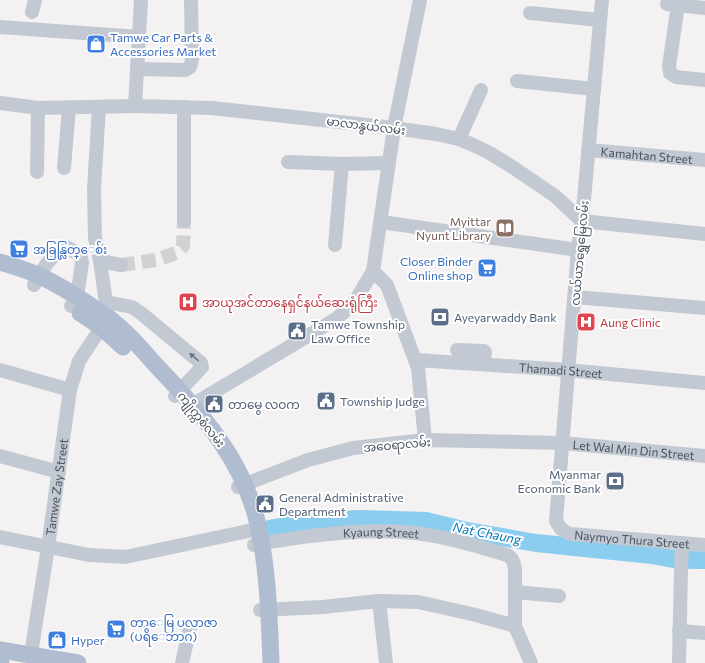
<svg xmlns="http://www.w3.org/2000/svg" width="705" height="663" font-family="Commissioner,'Noto Sans Myanmar',sans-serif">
  <rect width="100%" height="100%" fill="#f3f1f1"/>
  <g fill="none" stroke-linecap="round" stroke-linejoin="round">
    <path stroke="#8bcdef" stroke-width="18" d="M269 529 314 521 361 519 426 521 467 531 536 543 652 555 673 559 694 560H705"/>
    <path stroke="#d1d1d4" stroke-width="14" stroke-dasharray="14 7" stroke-linecap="butt" d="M121 265 156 260 176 253 183 246 184 221"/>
    <g stroke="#c2c9d3" stroke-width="14">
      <path id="s1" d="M602 0 582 221 578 250 556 521 561 529 570 534 705 545"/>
      <path d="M667 4 705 8"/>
      <path d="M678 5 669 66 670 73 676 77 705 80"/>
      <path d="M32 12 35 0"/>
      <path d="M530 13 600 20"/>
      <path d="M0 27 139 37"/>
      <path d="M137 69 185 70 190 67 192 60 191 0"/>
      <path d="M517 81 594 89"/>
      <path d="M0 103 38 108 135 106 212 108 394 128 436 134 459 139 473 145 488 152 514 168 555 196 582 221 705 234"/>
      <path d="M135 106 141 0"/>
      <path d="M184 107V221"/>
      <path d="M459 139 481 90"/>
      <path id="s2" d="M588 150 705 160"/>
      <path d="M288 162 342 164 389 163"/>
      <path d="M64 168 69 108"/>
      <path d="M37 172 38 108"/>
      <path d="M381 222 578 250"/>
      <path d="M335 245 342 164"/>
      <path d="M100 261 121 265"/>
      <path d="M373 271 387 285 418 368 425 440"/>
      <path d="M34 285C41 271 51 254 66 247L77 253 81 257 82 263 77 297 71 306"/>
      <path d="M575 297 705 308"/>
      <path d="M106 302 132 307 142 314 201 363 202 367 175 396"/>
      <path d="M457 350 484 351 485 352 483 364"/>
      <path id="s3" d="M416 360 567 370 705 383"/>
      <path d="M0 370 70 390"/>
      <path d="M187 408 336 319 345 311 355 301 373 271 394 128 420 0"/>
      <path d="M0 456 59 472"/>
      <path id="s4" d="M238 487 308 460 353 448 425 440 562 443 705 456"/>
      <path d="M0 537 89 555 125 557 258 529"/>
      <path id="s5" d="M254 545C302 536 353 529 403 532 438 534 474 545 507 555 513 558 514 563 515 569V626L531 663"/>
      <path d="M515 592 559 596"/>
      <path d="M379 601 386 663"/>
      <path d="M260 610 323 607 379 601 418 602 476 615 515 626"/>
      <path d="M679 631 705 633"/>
      <path id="s6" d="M31 654 48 547 70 390 79 361 108 317 100 261 95 238 94 189 99 107"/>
      <path d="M182 663 190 628"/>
      <path d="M679 663 681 570 682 544"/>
    </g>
    <g stroke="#b0bcd0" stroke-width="17">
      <path d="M0 262C13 266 27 270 40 276 63 287 86 302 107 317 130 333 149 359 169 379 206 419 240 460 255 513 268 561 269 613 271 663"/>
      <path d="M80 313 101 327 123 347"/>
      <path d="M0 650 78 663"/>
      <path d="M0 663H1"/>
    </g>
  </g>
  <defs><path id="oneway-solid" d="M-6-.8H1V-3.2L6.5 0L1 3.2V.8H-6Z"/></defs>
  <use fill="#6d7582" href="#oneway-solid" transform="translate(194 357) rotate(-140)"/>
  <defs>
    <g id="shop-square" transform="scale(1)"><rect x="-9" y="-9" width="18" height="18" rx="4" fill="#3f7fe0" stroke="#fff"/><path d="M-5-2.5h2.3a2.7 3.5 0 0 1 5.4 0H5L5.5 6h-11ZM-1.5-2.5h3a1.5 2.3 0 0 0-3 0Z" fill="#fff"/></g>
    <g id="library-square" transform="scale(1)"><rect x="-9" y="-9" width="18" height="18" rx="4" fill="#8d6e63" stroke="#fff"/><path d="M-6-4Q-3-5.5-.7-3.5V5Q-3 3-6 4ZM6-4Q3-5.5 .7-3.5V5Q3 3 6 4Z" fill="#fff"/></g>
    <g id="supermarket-square" transform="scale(1)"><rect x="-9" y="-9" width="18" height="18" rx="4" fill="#3f7fe0" stroke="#fff"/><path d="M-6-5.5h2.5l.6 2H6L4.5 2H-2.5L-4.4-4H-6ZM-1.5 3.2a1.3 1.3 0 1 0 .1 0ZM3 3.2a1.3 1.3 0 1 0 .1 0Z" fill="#fff"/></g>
    <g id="hospital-square" transform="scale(1)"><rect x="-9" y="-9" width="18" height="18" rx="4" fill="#e0444e" stroke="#fff"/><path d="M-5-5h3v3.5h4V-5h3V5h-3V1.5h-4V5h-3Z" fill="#fff"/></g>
    <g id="bank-square" transform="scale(1)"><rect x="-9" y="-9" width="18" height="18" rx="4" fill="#5c6f8a" stroke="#fff"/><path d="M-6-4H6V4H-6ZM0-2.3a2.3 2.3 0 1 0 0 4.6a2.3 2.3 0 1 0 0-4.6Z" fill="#fff"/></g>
    <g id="civic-square" transform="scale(1)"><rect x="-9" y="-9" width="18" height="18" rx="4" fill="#5c6f8a" stroke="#fff"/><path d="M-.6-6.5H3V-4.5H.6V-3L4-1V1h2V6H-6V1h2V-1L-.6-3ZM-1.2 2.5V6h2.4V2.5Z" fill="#fff"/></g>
  </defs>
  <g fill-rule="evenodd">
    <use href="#shop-square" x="96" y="44"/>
    <use href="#library-square" x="505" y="228"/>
    <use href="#supermarket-square" x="19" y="249"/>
    <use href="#supermarket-square" x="487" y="268"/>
    <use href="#hospital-square" x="188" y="302"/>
    <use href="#bank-square" x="440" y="317"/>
    <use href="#hospital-square" x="586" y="322"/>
    <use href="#civic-square" x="297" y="331"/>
    <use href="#civic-square" x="326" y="401"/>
    <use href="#civic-square" x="214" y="404"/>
    <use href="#bank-square" x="615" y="481"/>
    <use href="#civic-square" x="265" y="504"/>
    <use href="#supermarket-square" x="116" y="629"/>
    <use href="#shop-square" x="57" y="640"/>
  </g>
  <g text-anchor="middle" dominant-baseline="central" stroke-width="4" stroke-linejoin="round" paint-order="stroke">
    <g font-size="12" fill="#366cbe" stroke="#fff" text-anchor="start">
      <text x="110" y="37">Tamwe Car Parts &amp;<tspan x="110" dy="14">Accessories Market</tspan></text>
      <text x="33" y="249">အခြန္လြတ္ေစ်း</text>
      <text x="473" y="261" text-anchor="end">Closer Binder<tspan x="473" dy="14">Online shop</tspan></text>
      <text x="130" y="622">တာေမြ ပလာဇာ<tspan x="130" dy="14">(ပရိေဘာဂ)</tspan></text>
      <text x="71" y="640">Hyper</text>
    </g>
    <g font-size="12" fill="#48515f" stroke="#fff">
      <text transform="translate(366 125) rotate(7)">မာလာနွယ်လမ်း</text>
      <text stroke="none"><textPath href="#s2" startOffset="59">Kamahtan Street</textPath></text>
      <text transform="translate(579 253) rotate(-85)">လယ်ယာရွှေမြေလမ်း</text>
      <text stroke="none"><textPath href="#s3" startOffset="145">Thamadi Street</textPath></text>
      <text transform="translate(202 419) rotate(51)">ကျိုက္ကစံလမ်း</text>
      <text transform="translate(397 444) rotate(-5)">အဝေရာလမ်း</text>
      <text stroke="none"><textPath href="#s4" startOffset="403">Let Wal Min Din Street</textPath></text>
      <text stroke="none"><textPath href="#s6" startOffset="169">Tamwe Zay Street</textPath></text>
      <text stroke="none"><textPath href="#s5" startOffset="128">Kyaung Street</textPath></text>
      <text stroke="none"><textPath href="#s1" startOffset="605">Naymyo Thura Street</textPath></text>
    </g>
    <g font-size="12" fill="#785e54" stroke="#fff" text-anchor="end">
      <text x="491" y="221">Myittar<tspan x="491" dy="14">Nyunt Library</tspan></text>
    </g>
    <g font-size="12" fill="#be3a42" stroke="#fff" text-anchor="start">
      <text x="202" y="302">အာယုအင်တာနေရှင်နယ်ဆေးရုံကြီး</text>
      <text x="600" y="322">Aung Clinic</text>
    </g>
    <g font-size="12" fill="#4e5e75" stroke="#fff" text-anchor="start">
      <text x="454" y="317">Ayeyarwaddy Bank</text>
      <text x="311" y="324">Tamwe Township<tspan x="311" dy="14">Law Office</tspan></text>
      <text x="340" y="401">Township Judge</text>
      <text x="228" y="404">တာမွေ လဝက</text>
      <text x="601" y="474" text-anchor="end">Myanmar<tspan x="601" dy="14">Economic Bank</tspan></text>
      <text x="279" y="497">General Administrative<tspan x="279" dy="14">Department</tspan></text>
    </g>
    <g font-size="13" font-style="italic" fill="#0878b2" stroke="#fff">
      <text transform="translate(487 533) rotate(11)">Nat Chaung</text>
    </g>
  </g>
</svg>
